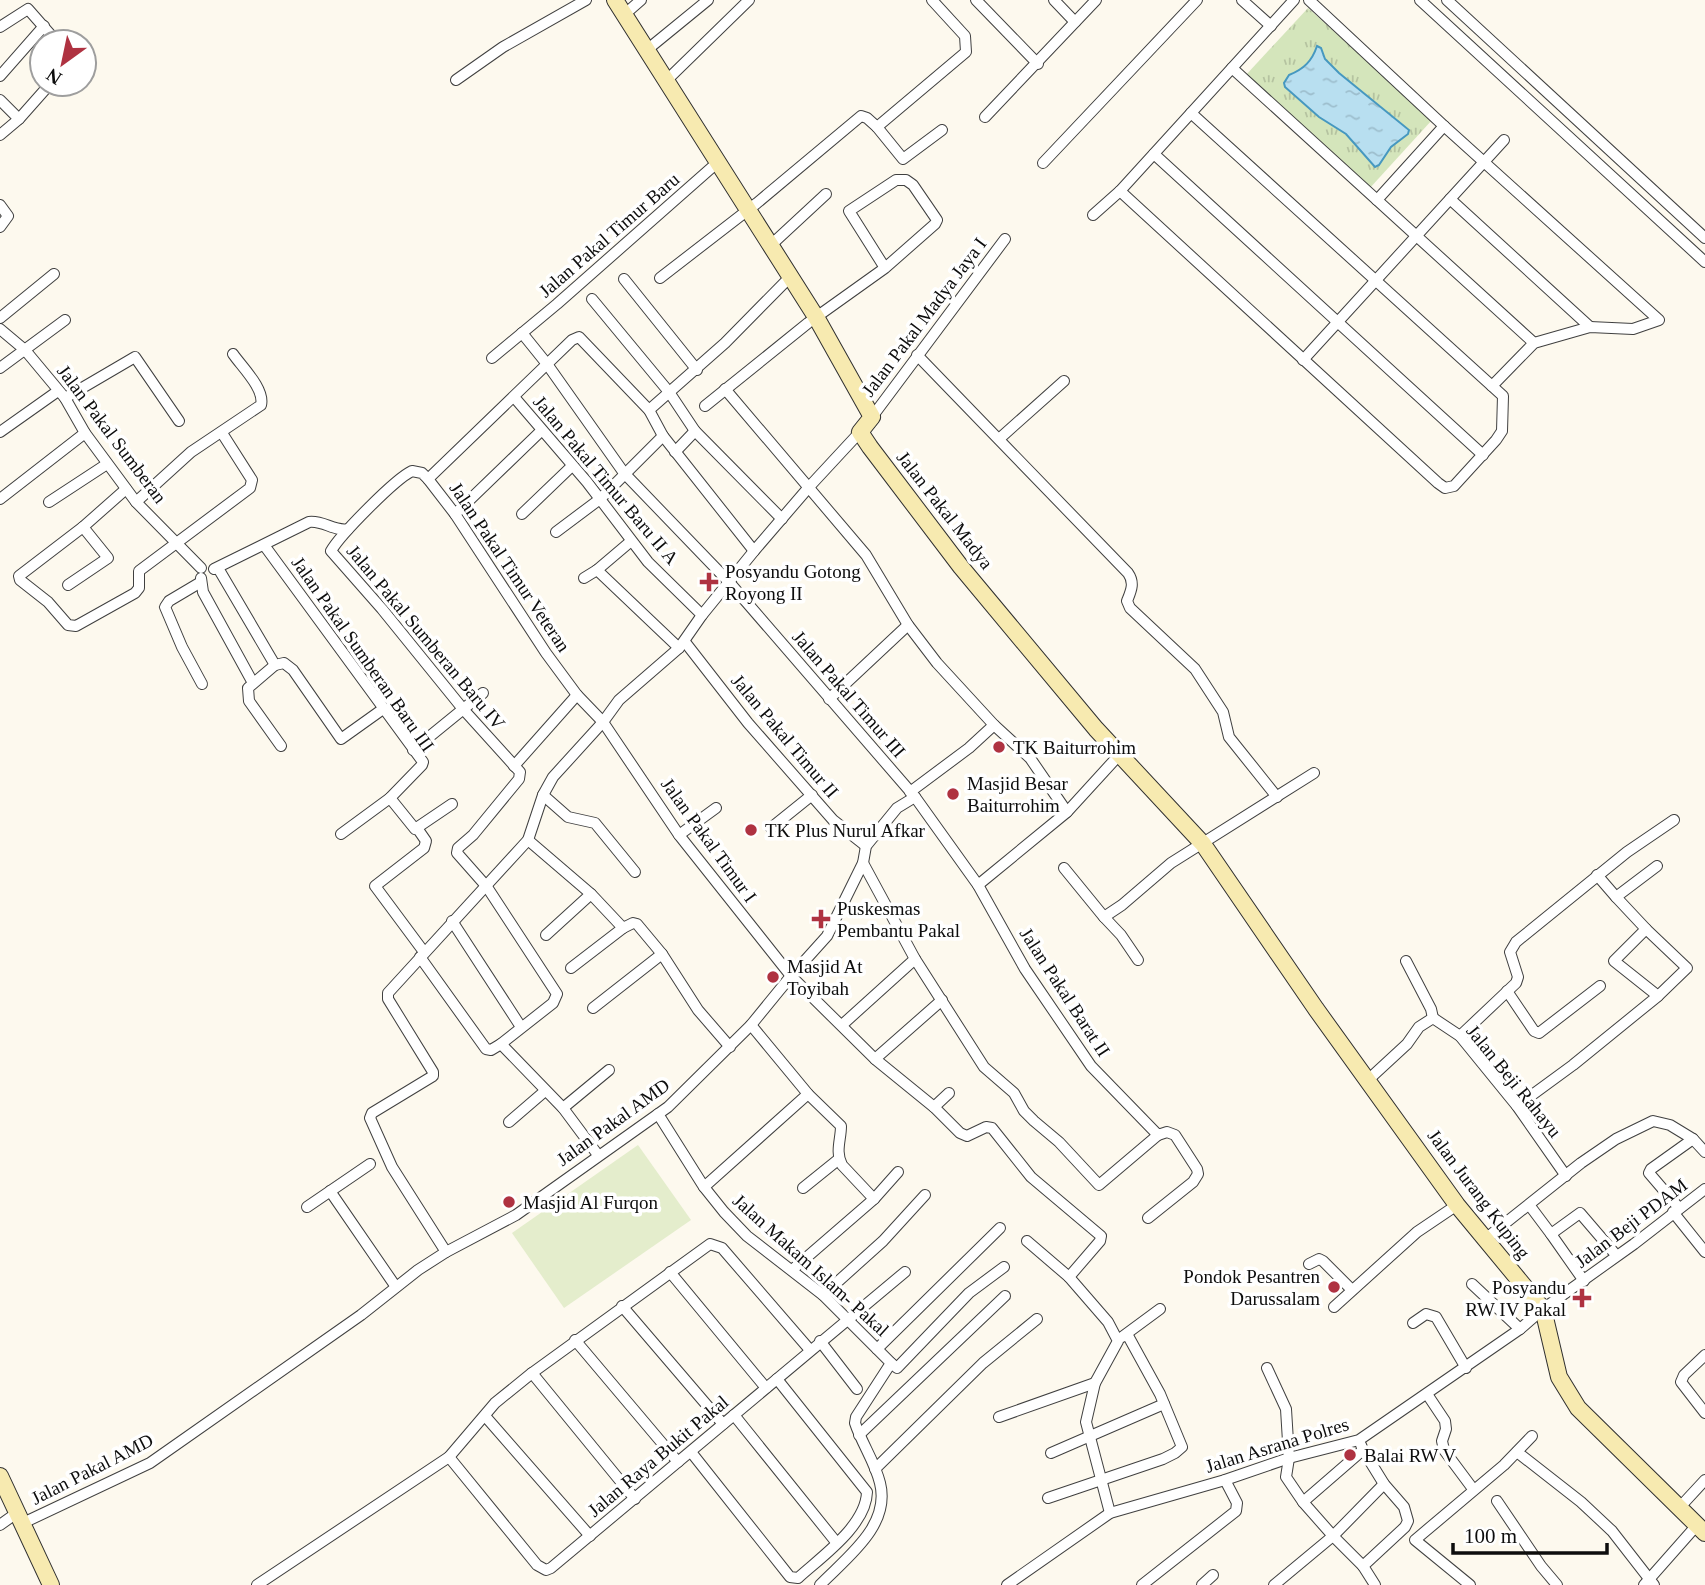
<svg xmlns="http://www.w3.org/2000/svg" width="1705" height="1585" font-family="'Times New Roman',serif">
  <defs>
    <pattern id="park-tufts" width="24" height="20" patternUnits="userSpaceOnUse" patternTransform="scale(1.75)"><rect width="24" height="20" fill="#d4e5bb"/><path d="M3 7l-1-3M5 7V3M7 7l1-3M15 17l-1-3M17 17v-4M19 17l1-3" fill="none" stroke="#b5c3a0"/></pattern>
    <pattern id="water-ripples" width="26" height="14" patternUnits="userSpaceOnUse" patternTransform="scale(1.75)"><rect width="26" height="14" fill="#b8dff0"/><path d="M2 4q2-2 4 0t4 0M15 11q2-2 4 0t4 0" fill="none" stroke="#9dbecd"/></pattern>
  </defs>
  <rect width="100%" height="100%" fill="#fdf9ee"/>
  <path fill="url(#park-tufts)" d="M1308 8 1432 120 1369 189 1245 76Z"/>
  <path fill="#e4edcc" d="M638 1145 691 1220 564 1308 512 1233Z"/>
  <path fill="url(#water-ripples)" stroke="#4698c0" stroke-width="2" d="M1317 46 1321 48 1325 59 1339 73 1409 130 1408 134 1391 147 1379 165 1375 167 1346 134 1319 117 1285 87 1284 83 1289 75C1304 69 1312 61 1317 46Z"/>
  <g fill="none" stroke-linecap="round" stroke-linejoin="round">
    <g stroke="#404040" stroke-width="12">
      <g id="street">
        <path d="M976 0 1038 64"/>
        <path d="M1054 0 1075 22"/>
        <path d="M1242 0 1271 26"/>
        <path d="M1420 0 1705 262"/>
        <path d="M1447 0 1705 238"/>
        <path d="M625 14 641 0"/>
        <path d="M0 27 28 9 57 42"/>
        <path d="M648 49 708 0"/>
        <path d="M1232 68 1534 343"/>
        <path d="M0 76 44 26"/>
        <path d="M668 79 749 0"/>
        <path d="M456 80 503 47 586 0"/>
        <path d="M0 100 19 119"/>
        <path d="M1191 113 1492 386"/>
        <path d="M985 117 1096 0"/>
        <path d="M877 127 903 159 942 130"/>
        <path d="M0 135 19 119 50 84"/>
        <path d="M1154 154 1483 455"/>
        <path d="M1043 163 1197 0"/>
        <path d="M1120 191 1438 483 1445 488 1454 486 1496 440 1502 431 1503 396 1492 386 1534 343 1590 327 1633 329 1659 320 1444 126 1309 0"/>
        <path d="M1450 199 1590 327"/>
        <path d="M1377 200 1444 126"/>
        <path d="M0 205 8 216 0 227"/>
        <path d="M1093 215 1120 191 1294 0"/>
        <path d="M771 245 826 194"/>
        <path d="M660 278 757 203 861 116 867 118 877 127 966 52 965 36 932 0"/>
        <path d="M624 279 697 370"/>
        <path d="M592 299 669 392 695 431"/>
        <path d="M0 318 54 274"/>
        <path d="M0 329 25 350 65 398 85 433 136 502 201 568"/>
        <path d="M522 333 547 364 624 473 729 582 915 797 978 885 1025 969 1091 1066 1158 1135 1167 1132 1175 1135 1197 1169 1198 1174 1193 1182 1148 1218"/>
        <path d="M917 355 1128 573C1135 583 1131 591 1127 601L1130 608 1195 669 1223 712 1229 737 1277 797"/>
        <path d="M492 358 557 304 718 162"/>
        <path d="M1303 360 1504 140"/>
        <path d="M0 368 65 320"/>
        <path d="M725 389 866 555 908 625 937 663 994 725 1030 758 1067 812"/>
        <path d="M514 397 587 482 648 562 702 615"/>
        <path d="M65 398 135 357 179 421"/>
        <path d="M705 406 808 323 885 268 935 224 937 220 913 185 906 180H896L849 211 885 268"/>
        <path d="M649 410 725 343 790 277"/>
        <path d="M872 417 1005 239"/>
        <path d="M0 432 58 391"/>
        <path d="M999 439 1064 381"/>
        <path d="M675 452 695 431 782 519"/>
        <path d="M428 479 572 340 579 337 649 410 663 436 754 551"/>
        <path d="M126 489 83 527 19 576 20 580 48 602 68 625 76 626 135 593 139 588V571L250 488 252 480 222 433"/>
        <path d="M0 499 85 433"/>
        <path d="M49 502 107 464"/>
        <path d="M136 502 191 452 261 405C265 389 242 367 233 354"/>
        <path d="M455 514 541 431"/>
        <path d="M522 514 572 466"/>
        <path d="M556 532 600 499 663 436"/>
        <path d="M264 545 423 762 422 765 390 798 341 834"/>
        <path d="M218 568 275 665 284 663 293 670 341 739 383 709"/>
        <path d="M214 569 309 522C323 520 335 532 348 529"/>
        <path d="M597 570 679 648"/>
        <path d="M201 578 203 592 253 683"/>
        <path d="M584 578 597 570 630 542"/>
        <path d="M201 582 169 601 165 607 182 647 202 684"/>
        <path d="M68 585 108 558 83 527"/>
        <path d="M685 642 748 723 833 820 866 846"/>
        <path d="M275 665 248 688 249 701 281 746"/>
        <path d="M829 699 908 625"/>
        <path d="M413 750 483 693"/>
        <path d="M514 766 577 695"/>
        <path d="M910 792 969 748 994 725"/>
        <path d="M543 795 568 817 595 823 635 872"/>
        <path d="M390 798 415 829 452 804"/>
        <path d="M417 828 426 841 424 848 375 886 424 952"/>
        <path d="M771 828 812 795"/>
        <path d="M679 835 716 808"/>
        <path d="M528 840 591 894 623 928 633 923 637 924 662 954 698 1010 730 1047"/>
        <path d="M863 863 915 959 984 1067 1014 1093 1024 1111 1034 1121 1059 1142 1099 1185 1158 1135"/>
        <path d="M1064 868 1104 917 1122 905 1171 863 1314 773"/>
        <path d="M1597 875 1616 897 1657 866"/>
        <path d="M978 885 1067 812 1120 754"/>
        <path d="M1104 917 1121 935 1138 960"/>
        <path d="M452 921 521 1027"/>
        <path d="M1646 929 1687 968 1658 996"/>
        <path d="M546 935 591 894"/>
        <path d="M420 957 486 1049 491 1050 501 1044"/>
        <path d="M1406 961 1431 1009 1433 1018"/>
        <path d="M571 968 623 928"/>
        <path d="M1507 991 1534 1031 1539 1033 1600 986"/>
        <path d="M593 1008 662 954"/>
        <path d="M751 1025 808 1094 841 1126C841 1140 835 1151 842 1165L874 1199"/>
        <path d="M842 1025 915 959"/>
        <path d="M1460 1036 1516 983 1518 977 1510 952 1516 942 1627 852 1674 820"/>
        <path d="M875 1059 942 1000"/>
        <path d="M1368 1080 1407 1044 1419 1027 1433 1018 1460 1036 1517 1106 1566 1176"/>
        <path d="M1517 1106 1573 1065 1658 996 1614 961 1646 929 1616 897"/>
        <path d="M934 1107 949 1093"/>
        <path d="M563 1108 609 1070"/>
        <path d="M658 1114 704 1187 724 1212 747 1236 823 1295 891 1363 856 1417 855 1423C862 1444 875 1462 880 1483 891 1526 846 1558 820 1585"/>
        <path d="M509 1122 545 1091"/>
        <path d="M598 1155 563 1108 501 1044 553 1003 557 994 487 887 457 853 458 848 473 835 519 779 520 772 463 709 382 609 331 551C340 535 395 479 412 471L422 473 428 479 455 514 546 653 577 695 603 722 679 835 791 976 875 1059 934 1107 960 1133 967 1136 986 1127 992 1128 1031 1177 1101 1236 1100 1241 1069 1277 1108 1322 1118 1341 1095 1383 1086 1422 1110 1513"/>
        <path d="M704 1187 808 1094"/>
        <path d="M803 1188 839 1159"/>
        <path d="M330 1191 396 1287"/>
        <path d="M1530 1206 1551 1234"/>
        <path d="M307 1207 370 1164"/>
        <path d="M1679 1208 1649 1173 1651 1169 1693 1139"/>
        <path d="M1673 1212 1705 1252"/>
        <path d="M1484 1240 1581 1163 1616 1139 1653 1121 1670 1125 1693 1139 1705 1152"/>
        <path d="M1027 1241 1069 1277"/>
        <path d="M446 1252 392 1167 370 1118 372 1113 433 1076V1072L388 999V993L528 840 543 795 553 777 603 722 619 700 679 648 702 615 754 551 809 487 860 432"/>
        <path d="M1309 1264 1319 1259 1323 1261 1352 1290"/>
        <path d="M792 1270 874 1199 898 1172"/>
        <path d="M670 1272 766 1388"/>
        <path d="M1584 1281 1551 1234 1580 1213 1616 1255"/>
        <path d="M1472 1284 1520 1329"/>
        <path d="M823 1295 883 1241 925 1195"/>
        <path d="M622 1306 723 1424"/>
        <path d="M1334 1307 1417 1232 1457 1205"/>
        <path d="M1413 1323 1426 1314 1436 1317 1466 1368"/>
        <path d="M1122 1337 1160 1309"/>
        <path d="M575 1340 678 1462"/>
        <path d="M820 1341 857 1389"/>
        <path d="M877 1349 1000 1228"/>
        <path d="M1705 1355 1684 1375 1681 1382 1705 1413"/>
        <path d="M891 1363 897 1368 969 1293 1004 1267"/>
        <path d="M1267 1368 1286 1409 1289 1458 1286 1477 1303 1502 1333 1536 1274 1585"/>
        <path d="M532 1373 635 1499"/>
        <path d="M1427 1394 1445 1421 1446 1429 1442 1441 1444 1450 1473 1489"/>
        <path d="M734 1415 836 1542"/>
        <path d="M485 1416 590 1536"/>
        <path d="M999 1417 1095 1383"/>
        <path d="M859 1435 1005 1296"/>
        <path d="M1363 1450 1384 1484 1404 1507 1408 1521 1405 1527 1363 1566 1375 1585"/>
        <path d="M691 1452 790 1577 798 1578C821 1557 866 1526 867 1492L777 1379"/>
        <path d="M1517 1452 1581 1502 1612 1531 1654 1585"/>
        <path d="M1051 1453 1164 1404"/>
        <path d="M449 1457 537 1565 546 1570 551 1568 905 1272"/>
        <path d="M875 1469 983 1363 1037 1319"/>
        <path d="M1048 1498 1163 1459 1175 1453 1182 1447 1160 1394 1127 1334"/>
        <path d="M1497 1501 1541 1566 1557 1585"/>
        <path d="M1303 1502 1363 1450 1361 1445"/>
        <path d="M1680 1507 1705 1480"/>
        <path d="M23 1523 150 1463 361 1315 418 1270 446 1252 516 1215 668 1107 751 1025 791 976 827 936 863 863 866 846 897 808 915 797"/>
        <path d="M0 1525 18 1512"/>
        <path d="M1363 1566 1333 1536 1384 1484"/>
        <path d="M257 1585 449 1457 495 1403 532 1373 710 1244 722 1248 810 1350"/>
        <path d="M1007 1585 1110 1513 1225 1480 1289 1458 1359 1440 1520 1329 1543 1309 1634 1244 1705 1189"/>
        <path d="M1142 1585 1236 1511 1237 1503 1225 1480"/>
        <path d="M1202 1585 1213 1575"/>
        <path d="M1470 1585 1415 1540 1504 1465 1532 1436"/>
        <path d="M1644 1585 1697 1525"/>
      </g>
    </g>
    <g stroke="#2f2f2f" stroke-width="18">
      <g id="secondary">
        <path d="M615 0 816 317 872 417 860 432 870 447 961 567 1096 729 1203 844 1316 1009 1457 1205 1543 1309 1559 1377 1578 1408 1705 1533"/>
        <path d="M0 1476 51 1585"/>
      </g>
    </g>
    <use href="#street" stroke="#fff" stroke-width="10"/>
    <use href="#secondary" stroke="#f7eab0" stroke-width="16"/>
  </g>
  <g fill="#af3241" stroke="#fff" stroke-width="2.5">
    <path d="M705.5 571.5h7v7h7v7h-7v7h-7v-7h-7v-7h7z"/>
    <circle cx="999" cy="747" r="7"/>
    <circle cx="953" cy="794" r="7"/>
    <circle cx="751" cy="830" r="7"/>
    <path d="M817.5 908.5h7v7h7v7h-7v7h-7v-7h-7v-7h7z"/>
    <circle cx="773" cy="977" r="7"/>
    <circle cx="509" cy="1202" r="7"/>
    <circle cx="1334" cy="1287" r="7"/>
    <path d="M1578.5 1287.5h7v7h7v7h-7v7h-7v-7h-7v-7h7z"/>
    <circle cx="1350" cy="1455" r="7"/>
  </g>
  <g text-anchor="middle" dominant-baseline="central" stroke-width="7" stroke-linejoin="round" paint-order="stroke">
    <g font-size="19" fill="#0d0d0d" stroke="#fff">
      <text transform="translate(609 235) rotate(-41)">Jalan Pakal Timur Baru</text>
      <text transform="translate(924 317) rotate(-53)">Jalan Pakal Madya Jaya I</text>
      <text transform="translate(112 434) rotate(53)">Jalan Pakal Sumberan</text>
      <text transform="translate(606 480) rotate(50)">Jalan Pakal Timur Baru II A</text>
      <text transform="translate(945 510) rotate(52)">Jalan Pakal Madya</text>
      <text transform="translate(510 567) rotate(56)">Jalan Pakal Timur Veteran</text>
      <text transform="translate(426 637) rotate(50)">Jalan Pakal Sumberan Baru IV</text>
      <text transform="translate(363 654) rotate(55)">Jalan Pakal Sumberan Baru III</text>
      <text transform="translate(849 694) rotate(49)">Jalan Pakal Timur III</text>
      <text transform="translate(785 736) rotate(50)">Jalan Pakal Timur II</text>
      <text transform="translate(709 840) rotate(54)">Jalan Pakal Timur I</text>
      <text transform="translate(1065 992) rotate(57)">Jalan Pakal Barat II</text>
      <text transform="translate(1514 1081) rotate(51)">Jalan Beji Rahayu</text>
      <text transform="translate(613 1122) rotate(-36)">Jalan Pakal AMD</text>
      <text transform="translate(1479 1194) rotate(53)">Jalan Jurang Kuping</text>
      <text transform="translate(1631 1223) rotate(-37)">Jalan Beji PDAM</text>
      <text transform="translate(811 1265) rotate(42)">Jalan Makam Islam- Pakal</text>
      <text transform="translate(1277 1445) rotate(-17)">Jalan Asrana Polres</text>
      <text transform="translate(658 1456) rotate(-40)">Jalan Raya Bukit Pakal</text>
      <text transform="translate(92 1469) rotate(-27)">Jalan Pakal AMD</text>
    </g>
    <g font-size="19" fill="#0d0d0d" stroke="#fff" text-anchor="start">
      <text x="725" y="571">Posyandu Gotong<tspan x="725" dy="22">Royong II</tspan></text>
      <text x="1013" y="747">TK Baiturrohim</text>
      <text x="967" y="783">Masjid Besar<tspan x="967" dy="22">Baiturrohim</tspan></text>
      <text x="765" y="830">TK Plus Nurul Afkar</text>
      <text x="837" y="908">Puskesmas<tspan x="837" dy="22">Pembantu Pakal</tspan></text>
      <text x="787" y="966">Masjid At<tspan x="787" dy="22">Toyibah</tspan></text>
      <text x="523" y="1202">Masjid Al Furqon</text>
      <text x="1320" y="1276" text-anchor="end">Pondok Pesantren<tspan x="1320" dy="22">Darussalam</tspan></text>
      <text x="1566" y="1287" text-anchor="end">Posyandu<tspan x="1566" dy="22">RW IV Pakal</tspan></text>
      <text x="1364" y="1455">Balai RW V</text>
    </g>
  </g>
  <g transform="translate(63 63) rotate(213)"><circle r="33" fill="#ffffff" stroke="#9e9e9e" stroke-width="2"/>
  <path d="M0-5L12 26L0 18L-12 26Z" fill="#af3241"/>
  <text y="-10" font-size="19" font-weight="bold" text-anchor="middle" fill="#0d0d0d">N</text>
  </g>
  <path d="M1453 1543v10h154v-10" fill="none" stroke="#0d0d0d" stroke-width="3.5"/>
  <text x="1464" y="1543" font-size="21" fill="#0d0d0d" stroke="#ffffff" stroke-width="5" paint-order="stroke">100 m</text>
</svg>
